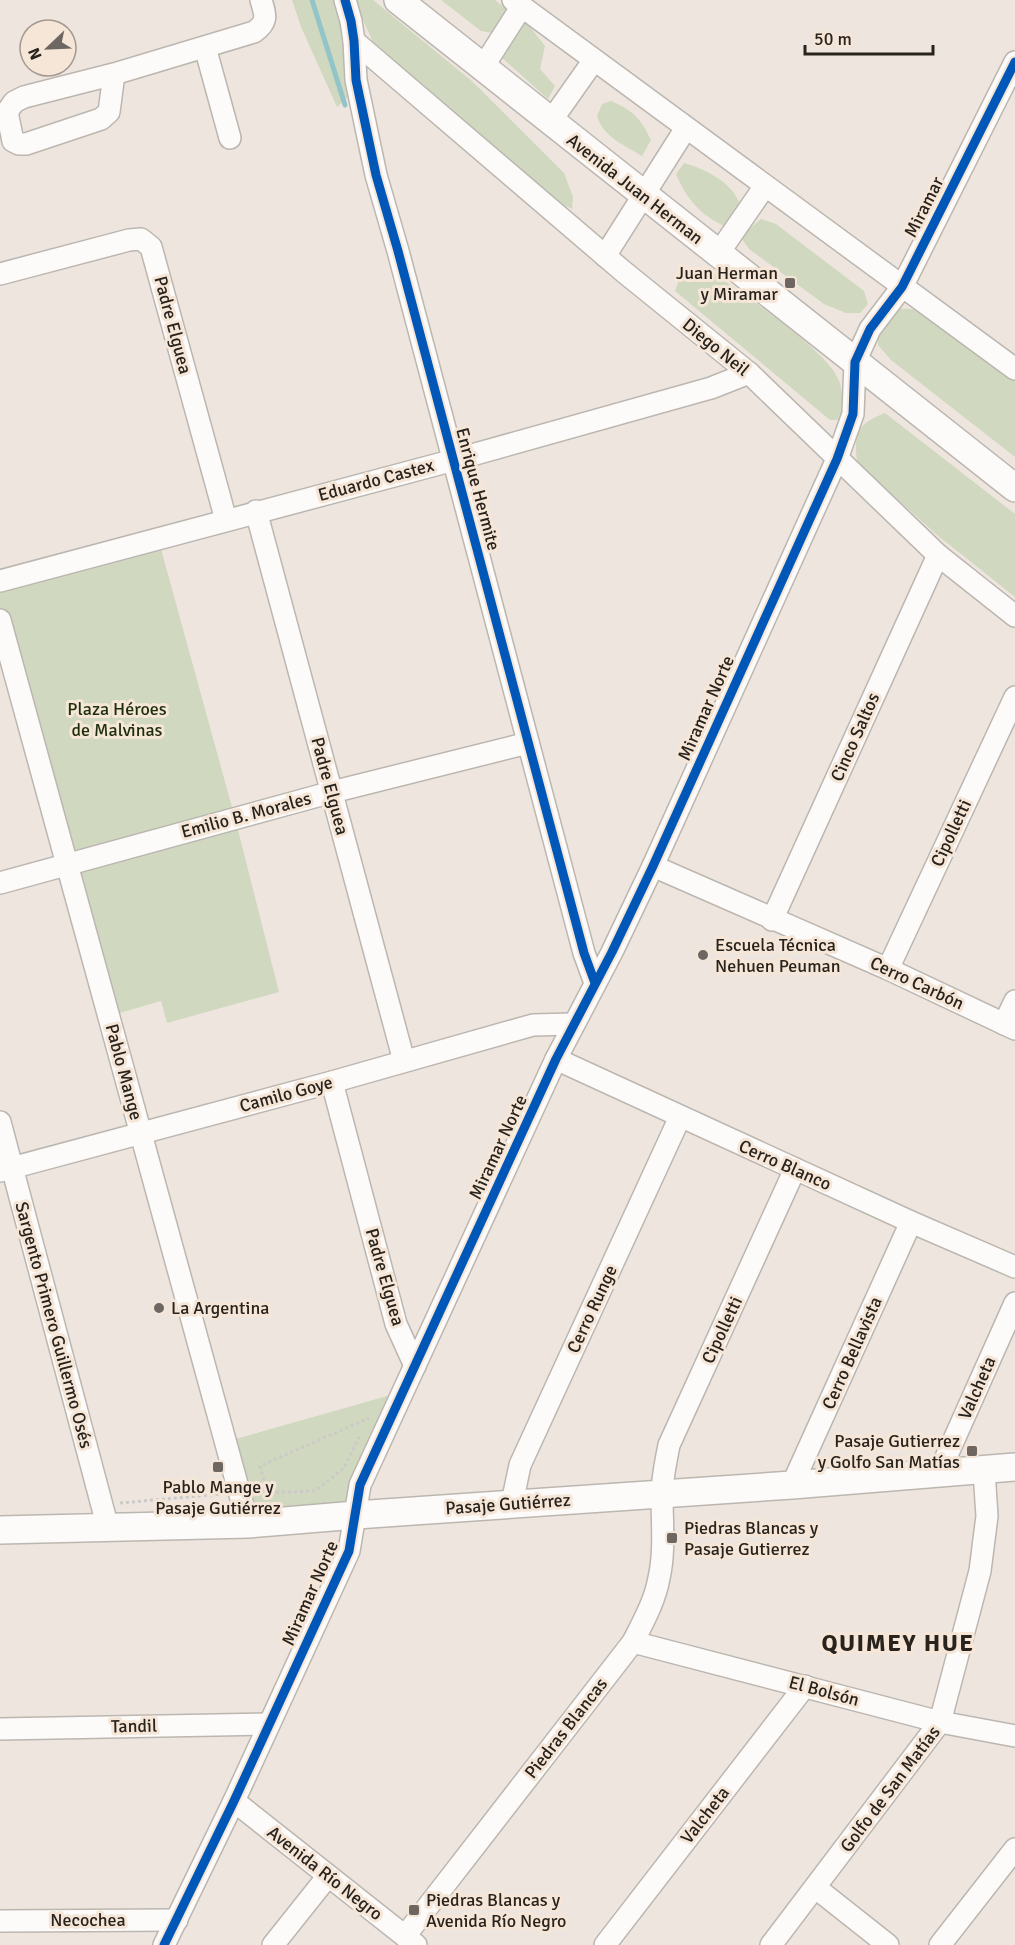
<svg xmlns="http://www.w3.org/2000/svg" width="1015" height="1945" font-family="Signika,sans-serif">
  <rect width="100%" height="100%" fill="#eee6de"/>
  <g fill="#d0d9c0">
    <path d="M292 0H336L347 37 348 97 337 107 301 27Z"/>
    <path d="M354 0H373L473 82 564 173 573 197 572 209 562 204 376 49Z"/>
    <path d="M441 0H495L506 9 508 20 497 34 481 31Z"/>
    <path d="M527 23 545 46 540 69 555 86 548 99 502 58 499 48 513 27Z"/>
    <path d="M611 101C633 110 641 119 651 140L642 156C624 145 603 137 597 116L602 104Z"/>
    <path d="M684 163C705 169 730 181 739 202L734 214 724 226C700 215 686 198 676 174Z"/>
    <path d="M761 219 776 224 864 291 868 304 860 313H846L824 304 749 249 742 239 748 230Z"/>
    <path d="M716 274C744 296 831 352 840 383 843 395 843 408 841 420H830L675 291 679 280Z"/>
    <path d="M894 308 925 310 1015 377V457L891 360 878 345V327Z"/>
    <path d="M885 413 1015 514V597L937 535 857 463C854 434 856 424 885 413Z"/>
    <path d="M158 538 235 818 279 992 167 1023 161 1001 109 1016 0 620V581Z"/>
    <path d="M394 1394 351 1510 253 1518 232 1440Z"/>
  </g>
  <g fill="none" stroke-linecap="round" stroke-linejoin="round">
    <path stroke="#92c4c8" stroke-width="5" d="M312 0 345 105"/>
    <g stroke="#bcb6b0" stroke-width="24">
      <g id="minor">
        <path d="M345 0 351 21 354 41 356 80 376 175 398 251 584 953 595 983"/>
        <path d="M513 0 1015 369"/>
        <path d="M354 41 624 272 749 373 938 555 1015 616"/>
        <path d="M205 47 230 138"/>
        <path d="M483 67 522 6"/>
        <path d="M114 74 109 112 101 119 26 144H19L13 141 7 112 14 102 24 97 114 74 254 32C268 22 266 16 261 0"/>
        <path d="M551 121 594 60"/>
        <path d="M718 254 765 186"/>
        <path d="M605 256 686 128"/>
        <path d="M0 274 129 240 141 239 151 247 226 520"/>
        <path d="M256 511 404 1061"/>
        <path d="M0 581 454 460 711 388 749 373"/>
        <path d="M0 620 248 1524"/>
        <path d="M653 866 888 969 1015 1029"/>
        <path d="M0 883 332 792 528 743"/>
        <path d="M772 920 938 555"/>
        <path d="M888 969 1015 697"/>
        <path d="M1004 1024 1015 1001"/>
        <path d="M556 1059 911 1222 1015 1267"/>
        <path d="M332 1082 396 1324 415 1366"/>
        <path d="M0 1122 108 1528"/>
        <path d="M0 1171 332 1082 533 1025 573 1024"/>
        <path d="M939 1473 1015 1303"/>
        <path d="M792 1485 911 1222"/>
        <path d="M512 1503 520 1465 680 1117"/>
        <path d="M633 1642 940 1722 1015 1736"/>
        <path d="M0 1729 269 1724"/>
        <path d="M234 1801 416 1945"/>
        <path d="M816 1888 888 1945"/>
        <path d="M0 1921 177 1920"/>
        <path d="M405 1936 633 1642C643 1622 655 1601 659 1578 665 1551 662 1523 662 1495 662 1478 666 1461 669 1445L795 1169"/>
        <path d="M164 1945 234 1801 349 1551 360 1485 556 1059 612 952 653 866 837 459 853 414 855 362 870 329 902 287 1015 62"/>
        <path d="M273 1945 328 1876"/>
        <path d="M605 1945 805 1686"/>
        <path d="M771 1945 940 1722 980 1571 987 1516 984 1471"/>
        <path d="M940 1945 1015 1849"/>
      </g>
    </g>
    <g stroke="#bcb6b0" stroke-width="30">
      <g id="major">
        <path d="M398 0 1015 488"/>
        <path d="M0 1530 248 1524 356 1515 792 1485 1015 1467"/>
      </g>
    </g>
    <g stroke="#ccc9c6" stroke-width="3" stroke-dasharray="3 3" stroke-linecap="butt">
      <path d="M267 1492 260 1466 369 1418"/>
      <path d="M258 1493 315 1491 344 1468 359 1437"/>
      <path d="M120 1503 221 1494"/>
    </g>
    <use href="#minor" stroke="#fcfbfa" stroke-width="21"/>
    <use href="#major" stroke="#fcfbfa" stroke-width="27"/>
    <g stroke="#f5e6d7" stroke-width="13">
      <g id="cycleway">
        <path d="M345 0 351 21 354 41 356 80 376 175 398 251 584 953 595 983"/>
        <path d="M164 1945 234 1801 349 1551 360 1485 556 1059 612 952 653 866 837 459 853 414 855 362 870 329 902 287 1015 62"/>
      </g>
    </g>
    <use href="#cycleway" stroke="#0057b8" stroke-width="9"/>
  </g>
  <g fill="#6e6761" stroke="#f5e6d7" stroke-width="2">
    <rect x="784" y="277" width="12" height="12" rx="3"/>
    <circle cx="703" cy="955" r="6"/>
    <circle cx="159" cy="1308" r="6"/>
    <rect x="966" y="1445" width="12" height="12" rx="3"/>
    <rect x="212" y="1461" width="12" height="12" rx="3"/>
    <rect x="666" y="1532" width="12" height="12" rx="3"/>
    <rect x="408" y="1904" width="12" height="12" rx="3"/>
  </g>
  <g text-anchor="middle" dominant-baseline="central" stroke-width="6" stroke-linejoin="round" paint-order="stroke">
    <g font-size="18" fill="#29231d" stroke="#f5e6d7">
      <text transform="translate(635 189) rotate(38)">Avenida Juan Herman</text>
      <text transform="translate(924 207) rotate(-63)">Miramar</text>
      <text transform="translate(173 325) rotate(75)">Padre Elguea</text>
      <text transform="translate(716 347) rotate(39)">Diego Neil</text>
      <text transform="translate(376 480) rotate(-15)">Eduardo Castex</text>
      <text transform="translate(478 489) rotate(75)">Enrique Hermite</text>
      <text transform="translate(706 708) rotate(-66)">Miramar Norte</text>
      <text transform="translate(855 737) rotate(-66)">Cinco Saltos</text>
      <text transform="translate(330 786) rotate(75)">Padre Elguea</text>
      <text transform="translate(246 815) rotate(-15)">Emilio B. Morales</text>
      <text transform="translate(951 833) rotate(-65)">Cipolletti</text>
      <text transform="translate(917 983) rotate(25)">Cerro Carbón</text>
      <text transform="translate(124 1072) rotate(75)">Pablo Mange</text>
      <text transform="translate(286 1094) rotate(-15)">Camilo Goye</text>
      <text transform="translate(498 1147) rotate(-65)">Miramar Norte</text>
      <text transform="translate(785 1165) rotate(24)">Cerro Blanco</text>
      <text transform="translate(385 1277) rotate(74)">Padre Elguea</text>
      <text transform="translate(592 1309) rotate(-65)">Cerro Runge</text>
      <text transform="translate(54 1325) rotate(75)">Sargento Primero Guillermo Osés</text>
      <text transform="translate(722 1330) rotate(-65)">Cipolletti</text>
      <text transform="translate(852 1353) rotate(-66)">Cerro Bellavista</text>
      <text transform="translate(977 1388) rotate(-66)">Valcheta</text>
      <text transform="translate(508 1504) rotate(-4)">Pasaje Gutiérrez</text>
      <text transform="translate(310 1593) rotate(-66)">Miramar Norte</text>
      <text transform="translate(824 1691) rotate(15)">El Bolsón</text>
      <text transform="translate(134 1726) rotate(-1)">Tandil</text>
      <text transform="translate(566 1728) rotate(-52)">Piedras Blancas</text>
      <text transform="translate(890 1789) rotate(-53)">Golfo de San Matías</text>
      <text transform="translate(705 1815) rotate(-52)">Valcheta</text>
      <text transform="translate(325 1873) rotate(38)">Avenida Río Negro</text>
      <text x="88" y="1920">Necochea</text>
    </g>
    <g font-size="18" fill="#29231d" stroke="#f5e6d7" text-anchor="start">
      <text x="778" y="273" text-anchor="end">Juan Herman<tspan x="778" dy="21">y Miramar</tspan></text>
      <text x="715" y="945">Escuela Técnica<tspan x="715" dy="21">Nehuen Peuman</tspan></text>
      <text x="171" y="1308">La Argentina</text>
      <text x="960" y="1441" text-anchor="end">Pasaje Gutierrez<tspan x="960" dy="21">y Golfo San Matías</tspan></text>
      <text x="218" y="1487" text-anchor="middle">Pablo Mange y<tspan x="218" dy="21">Pasaje Gutiérrez</tspan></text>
      <text x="684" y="1528">Piedras Blancas y<tspan x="684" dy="21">Pasaje Gutierrez</tspan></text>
      <text x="426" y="1900">Piedras Blancas y<tspan x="426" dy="21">Avenida Río Negro</tspan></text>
    </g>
    <g font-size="18" fill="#1d2f0a" stroke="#f5e6d7">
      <text x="117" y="709">Plaza Héroes<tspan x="117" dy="21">de Malvinas</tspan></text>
    </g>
    <g font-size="24" font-weight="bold" letter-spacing="1.5" fill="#29231d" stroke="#f5e6d7">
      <text x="898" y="1643">QUIMEY HUE</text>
    </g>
  </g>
  <g transform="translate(48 48) rotate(247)"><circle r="28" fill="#f5e6d7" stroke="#a3988d" stroke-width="1.5"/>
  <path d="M0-4.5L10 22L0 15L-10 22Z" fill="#6e6761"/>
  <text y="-9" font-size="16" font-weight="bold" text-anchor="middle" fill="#29231d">N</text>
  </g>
  <path d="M805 45v9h128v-9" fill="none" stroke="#29231d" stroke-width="3"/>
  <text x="814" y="45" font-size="18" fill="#29231d" stroke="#f5e6d7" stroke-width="4.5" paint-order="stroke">50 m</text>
</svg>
